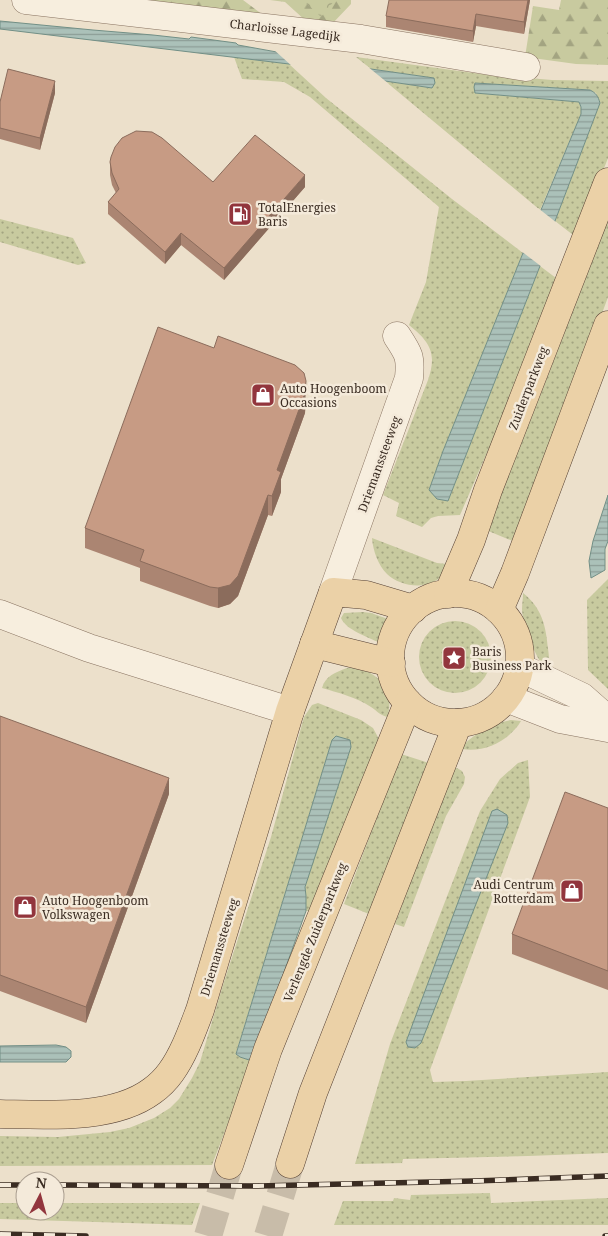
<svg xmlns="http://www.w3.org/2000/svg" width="608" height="1236" font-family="'Noto Serif',serif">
  <defs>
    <pattern id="grass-dots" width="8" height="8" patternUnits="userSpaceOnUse" patternTransform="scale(1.25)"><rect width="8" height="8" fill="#c8ca9f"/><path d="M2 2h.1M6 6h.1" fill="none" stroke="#a3a481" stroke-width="1.8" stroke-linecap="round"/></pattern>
    <pattern id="forest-firs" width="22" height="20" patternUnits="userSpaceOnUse" patternTransform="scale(1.25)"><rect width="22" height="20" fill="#c8ca9f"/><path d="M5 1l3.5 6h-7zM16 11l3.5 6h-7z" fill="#a3a481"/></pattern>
    <pattern id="park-crowns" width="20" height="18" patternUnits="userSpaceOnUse" patternTransform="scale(1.25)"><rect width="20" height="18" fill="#c8ca9f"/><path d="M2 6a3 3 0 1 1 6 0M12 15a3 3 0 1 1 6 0" fill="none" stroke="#a3a481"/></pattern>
    <pattern id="water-rules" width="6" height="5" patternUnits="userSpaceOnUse" patternTransform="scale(1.25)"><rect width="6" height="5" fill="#abc1b9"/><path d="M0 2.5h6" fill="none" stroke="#8c9d96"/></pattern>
  </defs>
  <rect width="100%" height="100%" fill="#ece0cb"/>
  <g fill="url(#grass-dots)">
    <path d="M234 57 289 64 326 98 452 199 523 253 443 451 429 490 448 501 540 266 560 281 496 449 489 448 460 515 438 516 431 518 422 527 396 516 399 503 383 495 428 380C430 374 432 367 432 360 432 344 420 334 409 325L426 282 439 207 310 97 284 82 242 79Z"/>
    <path d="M356 57 481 74 552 80 608 81V158L577 238 555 221 600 103 596 93 590 90 475 83V93L579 102 581 108V114L540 210 385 81 432 88 434 78 371 69Z"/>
    <path d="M0 219 73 238 86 263 78 265 0 242Z"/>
    <path d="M608 220V297L565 415 515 542 486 530 540 396Z"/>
    <path d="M372 538 437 563 447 564C445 568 444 573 442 575 430 591 400 587 387 574 378 565 373 551 372 538Z"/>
    <path d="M608 579V689L588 670 587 600Z"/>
    <path d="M523 593C542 608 546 626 548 649 549 656 550 662 546 668 536 661 522 622 522 609 522 604 523 599 523 593Z"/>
    <path d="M363 612 371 613 388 619 383 628 380 643C368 637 346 630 341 618L344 613Z"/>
    <circle cx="455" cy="657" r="36"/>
    <path d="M347 668C364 666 385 678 389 697 390 703 389 710 388 717 381 716 377 711 371 707 356 697 339 693 322 688 325 676 336 672 347 668Z"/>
    <path d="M318 703 361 720 373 728 380 741 311 911H306V896L305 888 332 740 236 1053 240 1057 252 1061 212 1165 0 1166V1136L58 1137 110 1132 129 1128 154 1118 170 1108 179 1099 192 1078 200 1062 223 985 271 837 304 717 312 705Z"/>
    <path d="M511 720 521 721C509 741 484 753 462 749L463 745C477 732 493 723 511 720Z"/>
    <path d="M401 754 432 764 374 916 344 904Z"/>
    <path d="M528 760 530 797 430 1070 433 1082 466 1081 608 1072V1153L528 1156 403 1159 402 1163H406L355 1164 390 1044 480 811 500 779 518 763Z"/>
    <path d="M457 768 462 771 465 777 464 784 446 816 404 927 395 924 452 769Z"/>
    <path d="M490 1193 491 1203 608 1198V1225H334L343 1201H393L394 1198 410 1200 411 1195Z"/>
    <path d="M0 1203H25V1211H55V1203H200L192 1225 0 1219Z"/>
  </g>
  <g fill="url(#forest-firs)">
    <path d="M136 0H243L263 15Z"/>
    <path d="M270 0H351V4L332 24 306 21 285 2Z"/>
    <path d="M561 0H608V65L576 64 525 57 533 6 559 10Z"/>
  </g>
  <path fill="url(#park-crowns)" d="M303 0H335L321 17Z"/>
  <g fill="url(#water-rules)" stroke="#728f86">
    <path d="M0 21 93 30 153 35 189 39 191 37 236 43 238 45 371 69 434 78 435 83 432 88 385 81 289 64 0 29Z"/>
    <path d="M475 83 590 90C596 93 598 96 600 103L555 221 540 266 448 501 437 499 429 490 443 451 523 253 581 114V107L579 102 475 93 474 87Z"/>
    <path d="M608 495V541L605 549V570L591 578 589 561 593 541Z"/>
    <path d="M336 736 350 740 351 747 305 887 306 896V911L252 1061 240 1057 236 1054 332 740Z"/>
    <path d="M497 809 507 815 508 823 421 1043 415 1048 408 1047 406 1042 492 811Z"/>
    <path d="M56 1045 66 1047 71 1051V1057L66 1062H0V1046Z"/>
  </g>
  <g fill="#ece0cb">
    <path d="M273 49 367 66 389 84 293 67Z"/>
    <path d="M538 208 557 223 542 267 521 251Z"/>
  </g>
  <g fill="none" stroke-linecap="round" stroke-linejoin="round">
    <g stroke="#c8bca9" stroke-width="28" stroke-dasharray="28 14" stroke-linecap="butt">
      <path d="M208 1236 229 1165"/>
      <path d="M268 1236 290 1164"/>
    </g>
    <g stroke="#887260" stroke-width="29">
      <g id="minor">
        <path d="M26 0 361 39 526 67"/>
        <path d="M333 592 409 378C411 357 409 354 397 336"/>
        <path d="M0 614 89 648 290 711"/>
        <path d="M519 667 582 697 608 720"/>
        <path d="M506 698 560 719 608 728"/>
      </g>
    </g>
    <g stroke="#564134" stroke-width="29">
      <g id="major">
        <circle cx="455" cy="658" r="65"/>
        <path d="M448 594 471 540 488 490 608 182"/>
        <path d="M499 610 515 573 608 325"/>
        <path d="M314 644 391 663"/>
        <path d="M0 1114C47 1115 113 1120 152 1091 159 1086 166 1079 171 1072 184 1054 192 1031 200 1010L290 711 333 592 366 595 413 609"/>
        <path d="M290 1164 313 1093 458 723"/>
        <path d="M229 1165 268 1049 408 703"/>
      </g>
    </g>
    <use href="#minor" stroke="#f7eede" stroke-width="28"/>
    <use href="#major" stroke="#ebd1a7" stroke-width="28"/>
    <g stroke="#3a2c22" stroke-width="5.5">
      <g id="rail">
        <path d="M0 1185H25"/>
        <path d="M55 1185 258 1186 474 1181 608 1176"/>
        <path d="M0 1234 86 1236"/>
        <path d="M605 1236H608"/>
      </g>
    </g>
    <use href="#rail" stroke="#f4eada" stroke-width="4" stroke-dasharray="11" stroke-linecap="butt"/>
  </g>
  <g fill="#ab8572">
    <path d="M530 0 524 34 476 26 473 42 386 27V16Z"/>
    <path d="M55 93 40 150 0 139V102Z"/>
    <path d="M110 162 213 182 305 187 224 280 181 245 165 264 108 214V202L116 193 112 185 110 175Z"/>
    <path d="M306 401 305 413 281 479V492L272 516 268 515 238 596 230 604 218 608 210 606 140 581V568L85 548V528Z"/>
    <path d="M0 716 169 794 86 1023 0 991Z"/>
    <path d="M608 808V990L512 954V934Z"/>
  </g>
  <g fill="#8b6c5c">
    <path d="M528 0H530L524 34V22Z"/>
    <path d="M476 14V26L473 42V31Z"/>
    <path d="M55 81V93L40 150V138Z"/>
    <path d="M305 175V187L224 280V268Z"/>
    <path d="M181 233V245L165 264V252Z"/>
    <path d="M306 381 305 413 281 479V492L272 516V496L277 470Z"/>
    <path d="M268 495V515L238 596 230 604 218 608V588Z"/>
    <path d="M169 778V794L86 1023V1007Z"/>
  </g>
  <g fill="#c79b84" stroke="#8b6c5c">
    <path d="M389 0H528L524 22 476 14 473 31 386 16Z"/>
    <path d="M8 69 55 81 40 138 0 128V102Z"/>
    <path d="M136 131 152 132 162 138 213 182 255 135 305 175 224 268 181 233 165 252 108 202 119 189 112 173 110 162 111 157 115 147 122 138Z"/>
    <path d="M158 327 214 348 218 336 295 365 304 373 306 381 305 393 277 470 281 472 272 496 268 495 238 576 230 585 218 588 210 587 140 561 144 550 85 528Z"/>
    <path d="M0 716 169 778 86 1007 0 975Z"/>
    <path d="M565 792 608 808V971L512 934Z"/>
  </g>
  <defs>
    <g id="fuel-square" transform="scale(1.25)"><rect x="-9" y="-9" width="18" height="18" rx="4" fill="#92353d" stroke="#f4eada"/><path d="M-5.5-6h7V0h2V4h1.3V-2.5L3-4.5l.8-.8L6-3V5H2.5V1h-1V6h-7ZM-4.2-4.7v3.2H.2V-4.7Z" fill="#fff"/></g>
    <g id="shop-square" transform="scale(1.25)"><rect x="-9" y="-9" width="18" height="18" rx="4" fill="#92353d" stroke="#f4eada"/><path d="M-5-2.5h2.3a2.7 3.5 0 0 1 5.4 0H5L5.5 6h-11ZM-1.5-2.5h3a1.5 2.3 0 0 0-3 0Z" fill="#fff"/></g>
    <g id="sight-square" transform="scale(1.25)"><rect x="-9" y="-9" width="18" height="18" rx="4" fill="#92353d" stroke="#f4eada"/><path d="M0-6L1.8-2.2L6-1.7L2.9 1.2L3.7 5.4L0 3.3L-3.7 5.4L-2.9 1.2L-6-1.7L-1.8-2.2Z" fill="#fff"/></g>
  </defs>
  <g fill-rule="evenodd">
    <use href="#fuel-square" x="240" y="214"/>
    <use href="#shop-square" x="263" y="395"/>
    <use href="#sight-square" x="454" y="658"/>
    <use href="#shop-square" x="572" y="891"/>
    <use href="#shop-square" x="25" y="907"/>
  </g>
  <g text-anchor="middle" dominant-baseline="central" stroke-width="5" stroke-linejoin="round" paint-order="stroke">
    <g font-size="12" fill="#3a2c22" stroke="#f4eada">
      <text transform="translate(285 30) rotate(7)">Charloisse Lagedijk</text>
      <text transform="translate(528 388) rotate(-69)">Zuiderparkweg</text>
      <text transform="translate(379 464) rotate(-70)">Driemanssteeweg</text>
      <text transform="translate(315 932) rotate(-68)">Verlengde Zuiderparkweg</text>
      <text transform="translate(219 947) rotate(-73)">Driemanssteeweg</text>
    </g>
    <g font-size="12" fill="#3a2c22" stroke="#f4eada" text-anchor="start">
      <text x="258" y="207">TotalEnergies<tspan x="258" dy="14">Baris</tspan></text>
      <text x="280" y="388">Auto Hoogenboom<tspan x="280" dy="14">Occasions</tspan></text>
      <text x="472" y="651">Baris<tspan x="472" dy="14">Business Park</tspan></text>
      <text x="554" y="884" text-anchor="end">Audi Centrum<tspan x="554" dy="14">Rotterdam</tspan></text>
      <text x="42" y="900">Auto Hoogenboom<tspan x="42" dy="14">Volkswagen</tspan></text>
    </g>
  </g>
  <g transform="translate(40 1196) rotate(6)"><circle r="24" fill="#f4eada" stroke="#aa9e90"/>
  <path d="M0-4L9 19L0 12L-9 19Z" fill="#92353d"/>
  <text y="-8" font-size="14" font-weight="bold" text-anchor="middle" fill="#3a2c22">N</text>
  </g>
</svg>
